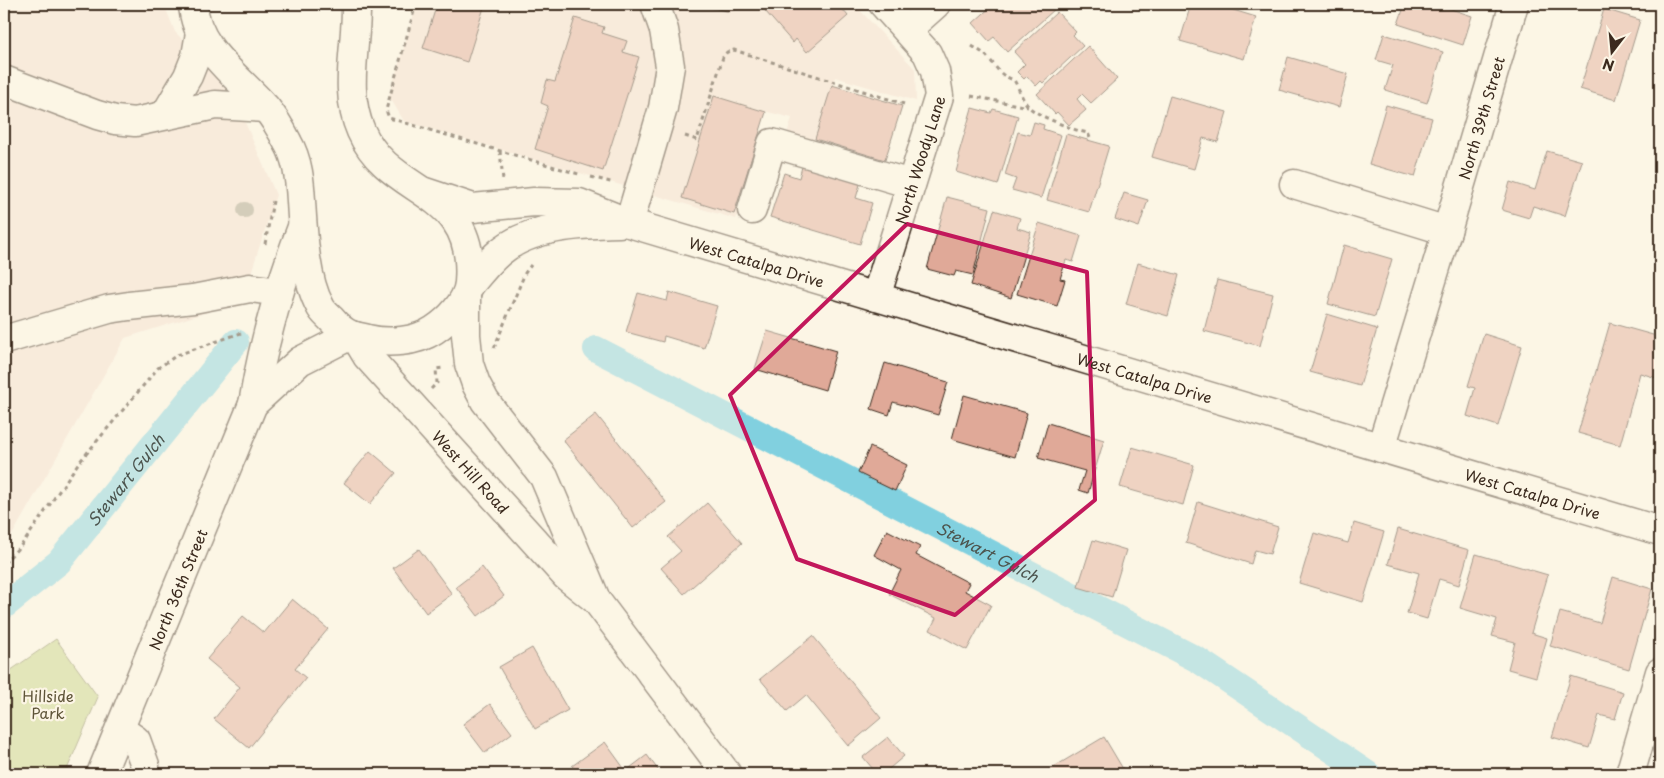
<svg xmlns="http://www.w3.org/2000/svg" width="1664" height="778" font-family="'Playpen Sans',sans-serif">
  <rect width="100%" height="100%" fill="#fcf5e5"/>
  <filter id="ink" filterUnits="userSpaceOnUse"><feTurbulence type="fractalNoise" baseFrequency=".02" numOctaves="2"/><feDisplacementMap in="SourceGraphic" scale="10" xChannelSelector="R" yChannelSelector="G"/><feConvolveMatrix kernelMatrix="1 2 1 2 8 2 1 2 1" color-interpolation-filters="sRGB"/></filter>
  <g filter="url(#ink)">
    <g fill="#f4dece">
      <path d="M4 4H164L175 32 230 87 276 195 242 301 125 338 4 549Z"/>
      <path d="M417 4H854L915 69 916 101 835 77 817 143 787 134 792 118 764 111 736 219 404 121 389 96Z"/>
    </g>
    <path fill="#c5d286" stroke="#807e52" d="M56 639 98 697 65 774H4V675Z"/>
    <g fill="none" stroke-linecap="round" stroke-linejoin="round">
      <g stroke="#81d0df" stroke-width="26">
        <path id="s1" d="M596 349 1198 660 1368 774"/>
        <path id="s2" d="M4 606 59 562 236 342"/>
      </g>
    </g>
    <g fill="#e0a998" stroke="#3b2a1e">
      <path d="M437 4H485L467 62 423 48Z"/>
      <path d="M704 4H747L742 8 727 11 713 8Z"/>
      <path d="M759 4H838L848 16 807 52 796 39 793 43Z"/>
      <path d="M994 4H1050L1055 9 1007 52 994 37 989 41 973 23Z"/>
      <path d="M1191 4H1231L1230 9 1256 17 1244 59 1180 41Z"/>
      <path d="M1405 4H1449L1448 8 1472 16 1463 45 1398 24Z"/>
      <path d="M1604 9 1640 20 1616 100 1580 89Z"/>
      <path d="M1057 12 1076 32 1073 35 1083 46 1043 83 1041 81 1036 86 1027 76 1024 79 1017 72 1025 64 1014 52Z"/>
      <path d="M575 18 604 27 602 33 627 41 623 52 639 57 603 171 535 149 548 106 541 103 547 80 555 82Z"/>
      <path d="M1384 34 1443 52 1427 103 1385 90 1393 65 1376 60Z"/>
      <path d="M1088 46 1117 79 1091 103 1082 94 1077 99 1086 110 1069 125 1057 112 1055 114 1037 94Z"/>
      <path d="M1288 57 1348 74 1339 107 1279 90Z"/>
      <path d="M832 85 902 106 885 160 815 139Z"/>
      <path d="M714 96 766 112 734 214 682 198Z"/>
      <path d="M1170 96 1227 112 1218 142 1203 138 1194 169 1152 157Z"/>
      <path d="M1386 105 1432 118 1415 177 1369 164Z"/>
      <path d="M972 108 991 113 993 109 1018 116 998 185 956 172 960 157 958 156Z"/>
      <path d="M1034 122 1044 125 1043 129 1061 135 1041 198 1012 190 1016 179 1005 175 1018 132 1030 135Z"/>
      <path d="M1066 134 1109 146 1089 212 1047 200Z"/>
      <path d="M1547 151 1582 161 1565 216 1533 206 1529 218 1502 210 1510 182 1535 190Z"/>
      <path d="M803 163 861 181 856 198 872 203 860 244 770 217 784 173 799 178Z"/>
      <path d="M1124 193 1148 200 1139 227 1115 219Z"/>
      <path d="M947 197 990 208 973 275 956 271 954 276 927 269Z"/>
      <path d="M994 210 1020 218 1017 228 1031 232 1011 298 971 285Z"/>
      <path d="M1039 223 1081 236 1073 262 1066 260 1060 279 1065 280 1057 306 1017 294Z"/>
      <path d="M1344 245 1392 259 1375 317 1328 304Z"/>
      <path d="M1138 263 1179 275 1168 316 1126 304Z"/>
      <path d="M1217 280 1273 294 1260 346 1204 331Z"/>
      <path d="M669 292 717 306 704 348 664 336 663 342 626 332 638 293 667 301Z"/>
      <path d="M1327 314 1377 329 1360 386 1310 372Z"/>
      <path d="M1610 323 1660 337V379L1640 373 1620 445 1578 433Z"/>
      <path d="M767 331 836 351 825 390 755 369Z"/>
      <path d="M1484 334 1522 346 1498 426 1467 416 1475 388 1468 386Z"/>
      <path d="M885 363 948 382 938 415 893 402 889 415 871 409Z"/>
      <path d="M964 395 1027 413 1015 457 952 439Z"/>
      <path d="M596 414 666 502 633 528 563 440Z"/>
      <path d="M1048 423 1104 440 1088 493 1079 490 1085 471 1038 458Z"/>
      <path d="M870 447 907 465 895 491 858 473Z"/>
      <path d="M1132 447 1194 465 1183 505 1120 487Z"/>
      <path d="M370 451 396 473 370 504 344 483Z"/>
      <path d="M1198 502 1278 527 1270 554 1255 550 1251 564 1186 543Z"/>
      <path d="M707 503 742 543 684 594 661 568 681 551 668 537Z"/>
      <path d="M1354 523 1384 532 1363 602 1299 583 1314 533 1348 543Z"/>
      <path d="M1398 529 1469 550 1459 585 1439 579 1427 619 1407 613 1419 573 1388 564Z"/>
      <path d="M887 530 920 547 916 555 969 583 965 591 991 605 967 650 930 630 936 618 889 594 901 570 874 555Z"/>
      <path d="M1093 540 1126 550 1112 597 1078 587Z"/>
      <path d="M419 549 452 594 426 613 393 568Z"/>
      <path d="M1476 554 1548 575 1531 633 1547 638 1536 677 1508 669 1515 642 1492 636 1497 619 1460 608Z"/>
      <path d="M482 567 504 596 478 616 456 587Z"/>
      <path d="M1613 577 1652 589 1629 669 1550 646 1560 612 1600 623Z"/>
      <path d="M292 599 328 629 295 669 306 678 249 748 214 719 240 687 207 659 243 616 264 633Z"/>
      <path d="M813 636 881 718 848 746 806 695 787 711 760 679Z"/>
      <path d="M532 648 568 710 535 729 499 667Z"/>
      <path d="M1571 676 1623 692 1615 719 1599 715 1589 748 1552 737Z"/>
      <path d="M490 704 512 733 485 753 463 724Z"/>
      <path d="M888 737 904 756 883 774H877L863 757Z"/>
      <path d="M1104 737 1126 774H1048L1047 771Z"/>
      <path d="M605 742 626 771 647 755 661 774H578L572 766Z"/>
    </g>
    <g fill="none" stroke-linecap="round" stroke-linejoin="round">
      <g stroke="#3b2a1e" stroke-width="31">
        <g id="minor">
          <path d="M193 4C195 48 238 76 265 107 274 117 282 131 288 143 298 160 300 182 301 201 303 232 305 279 320 306 322 311 327 315 331 319 336 325 344 332 351 335 356 337 362 337 368 339 388 344 416 342 434 330 449 320 467 302 469 283 477 186 391 199 361 131 343 91 357 46 356 4"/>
          <path d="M907 30 936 4"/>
          <path d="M4 80 97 115 115 120 135 122 215 105 266 108"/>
          <path d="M165 115 188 76 196 56 200 33"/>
          <path d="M1294 184 1447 231"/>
          <path id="s3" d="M425 192 473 208 534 202 579 203 629 223 1660 531"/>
          <path d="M752 210 772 143 911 184"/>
          <path d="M629 223 663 108 670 66 664 30 655 4"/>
          <path d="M469 286C478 275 488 262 500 252 531 226 580 224 619 223"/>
          <path d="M466 296V335L469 364 476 384 485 401 544 477 595 597"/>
          <path id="s4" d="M876 297 939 96 935 71 927 53 883 4"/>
          <path id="s5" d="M355 336 367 356 566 576 596 600 727 774"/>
          <path d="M4 340 109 309 129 306 193 299 250 288 279 292"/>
          <path d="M253 404 300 361 351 335"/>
          <path id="s6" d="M1381 448 1447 231 1514 4"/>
          <path d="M120 729 136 740 145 765V774"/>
          <path id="s7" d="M101 774 253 404C263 343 280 284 302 227"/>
          <path d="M1630 774 1660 672"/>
        </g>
      </g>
      <g stroke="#3b2a1e" stroke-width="3" stroke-dasharray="4 4" stroke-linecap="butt">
        <path d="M416 4 386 110 389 118 582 175"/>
        <path d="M972 46C978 50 985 53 989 59 999 70 999 75 1014 80 1019 88 1023 102 1030 108 1039 116 1075 131 1088 133L1090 138"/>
        <path d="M971 96 1028 107"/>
        <path d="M685 136 697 140 723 57 727 52 734 50 904 104"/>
        <path d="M500 151 503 180"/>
        <path d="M591 177 614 183"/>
        <path d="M265 244 273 201"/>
        <path d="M494 348 525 273 531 265"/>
        <path d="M431 389 437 383 436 369 444 368"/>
        <path d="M4 563 24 542 77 465 158 368 177 355 241 333"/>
      </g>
      <use href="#minor" stroke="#fcf5e5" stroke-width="28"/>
    </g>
    <circle fill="#a59c86" cx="245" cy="210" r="8"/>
  </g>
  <path d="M0 0H1664V778H0ZM907 224 1087 272 1095 500 955 615 797 559 730 395Z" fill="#fcf5e5" fill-opacity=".55" fill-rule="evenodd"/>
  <path fill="none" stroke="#c2185b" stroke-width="4" stroke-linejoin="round" d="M907 224 1087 272 1095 500 955 615 797 559 730 395Z"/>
  <g text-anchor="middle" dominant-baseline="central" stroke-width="4.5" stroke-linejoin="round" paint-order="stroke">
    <g font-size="15" fill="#3b2a1e" stroke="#fcf5e5">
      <text stroke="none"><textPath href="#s6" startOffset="345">North 39th Street</textPath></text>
      <text stroke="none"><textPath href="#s4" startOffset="144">North Woody Lane</textPath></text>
      <text stroke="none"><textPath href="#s3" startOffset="344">West Catalpa Drive</textPath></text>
      <text stroke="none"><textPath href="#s3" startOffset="749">West Catalpa Drive</textPath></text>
      <text stroke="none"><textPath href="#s5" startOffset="179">West Hill Road</textPath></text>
      <text stroke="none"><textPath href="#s3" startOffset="1154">West Catalpa Drive</textPath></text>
      <text stroke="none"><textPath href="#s7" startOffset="200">North 36th Street</textPath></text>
    </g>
    <g font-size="15" fill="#5e5438" stroke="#fcf5e5">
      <text x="48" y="695">Hillside<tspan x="48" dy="17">Park</tspan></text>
    </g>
    <g font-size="16" font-style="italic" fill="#4c544e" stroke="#fcf5e5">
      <text stroke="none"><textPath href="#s2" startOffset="176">Stewart Gulch</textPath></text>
      <text stroke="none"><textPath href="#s1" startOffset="441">Stewart Gulch</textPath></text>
    </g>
  </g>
  <rect width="1664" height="778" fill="none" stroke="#fcf5e5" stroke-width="20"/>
  <rect x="10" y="10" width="1644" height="758" fill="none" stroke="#3b2a1e" stroke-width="2" filter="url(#ink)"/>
  <g transform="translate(1612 52) rotate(196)" stroke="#fcf5e5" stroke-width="4" paint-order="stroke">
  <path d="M0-4L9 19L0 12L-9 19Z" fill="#3b2a1e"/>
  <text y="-8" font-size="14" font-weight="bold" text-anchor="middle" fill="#3b2a1e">N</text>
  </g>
</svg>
